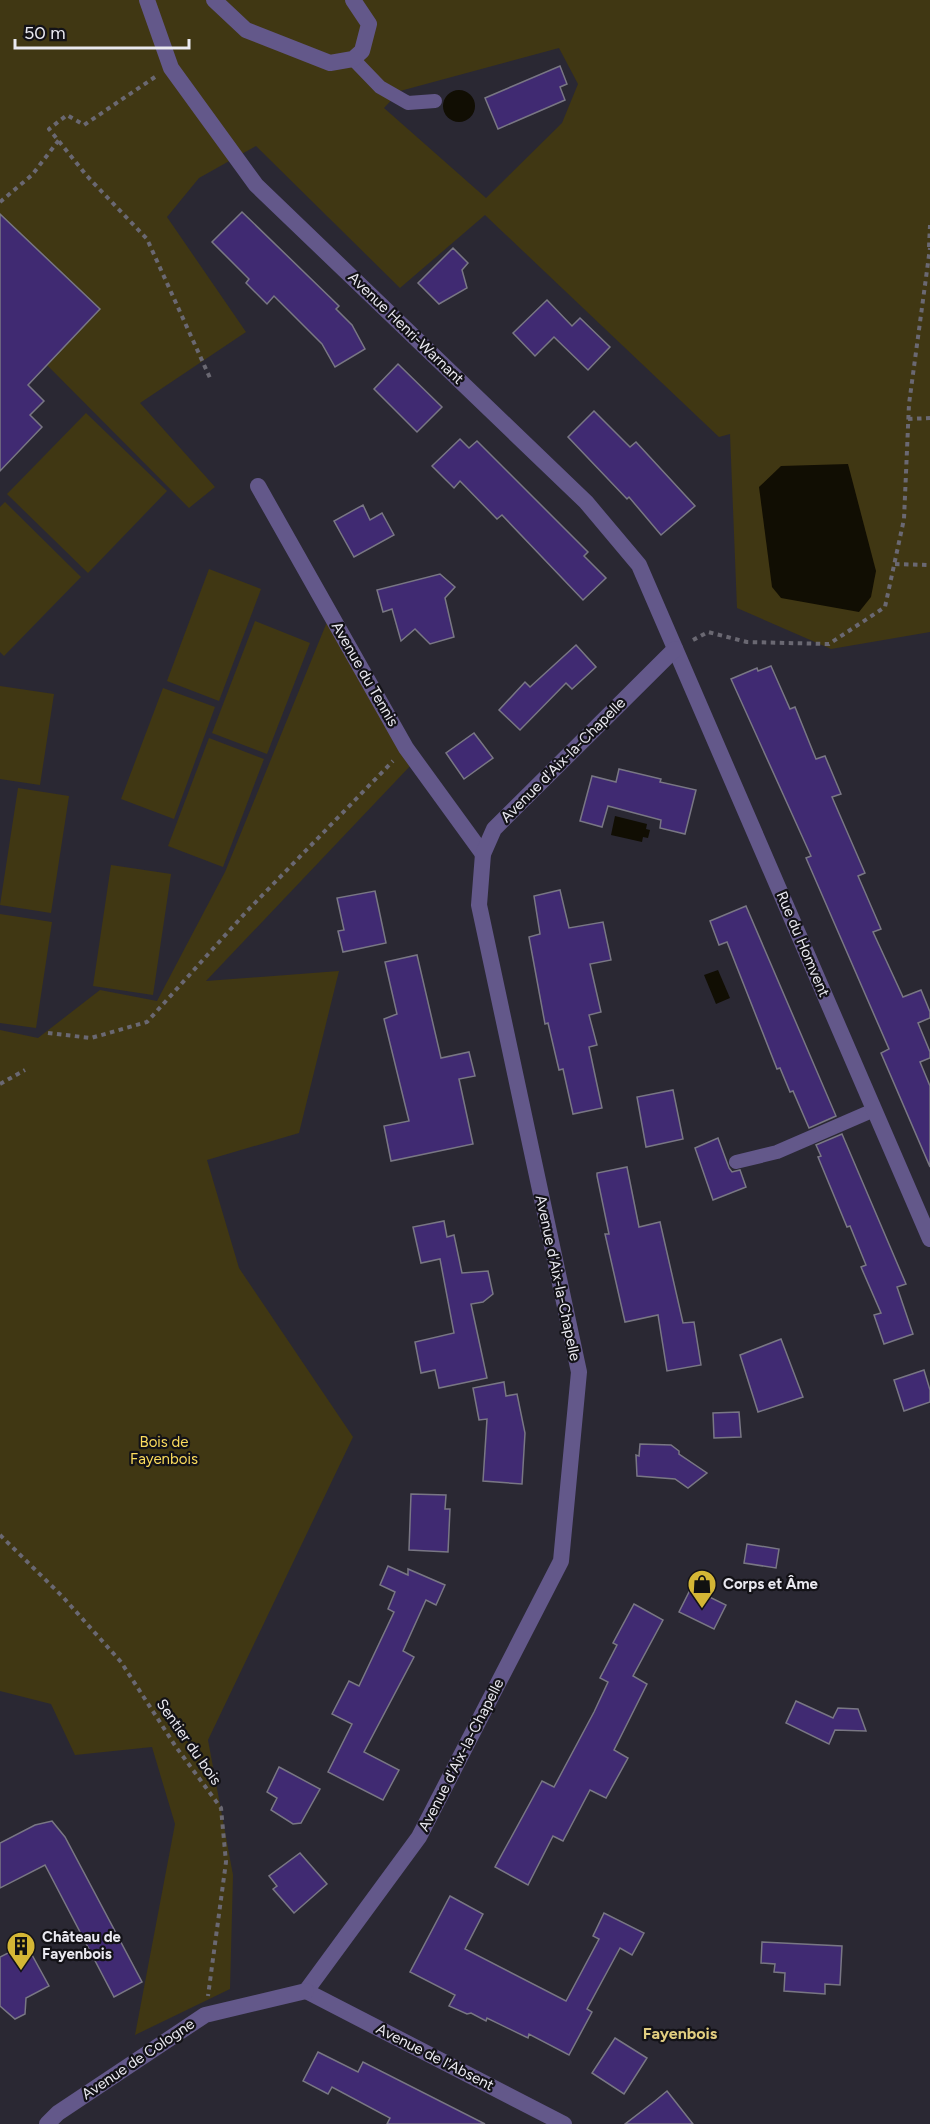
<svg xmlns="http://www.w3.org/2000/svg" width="930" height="2124" font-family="Figtree,sans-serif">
  <rect width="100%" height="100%" fill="#2a2833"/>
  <g fill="#403713" fill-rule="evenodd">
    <path d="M0 0H930V632L831 649 737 608 730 434 719 437 485 215 400 288 256 146 199 178 167 217 246 332 140 403 215 487 189 508 47 365 100 309 8 222 0 230ZM559 48 578 84 562 123 486 198 384 108 400 91Z"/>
    <path d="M86 413 167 491 88 573 7 494Z"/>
    <path d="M5 502 81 577 4 656 0 652V507Z"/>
    <path d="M209 569 261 589 219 701 167 681Z"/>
    <path d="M329 617 412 764 206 981 339 971 299 1133 207 1160 239 1268 353 1437 208 1740 233 1875 230 1989 135 2035 175 1824 152 1747 75 1755 51 1704 0 1691V1030L38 1038 100 990 157 1001 225 872Z"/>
    <path d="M255 621 310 643 267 754 212 733Z"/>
    <path d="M0 686 54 694 40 785 0 779Z"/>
    <path d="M163 688 215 707 174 819 121 799Z"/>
    <path d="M209 738 264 759 223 867 168 846Z"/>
    <path d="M18 788 69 796 51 913 0 905Z"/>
    <path d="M111 865 171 874 153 995 93 986Z"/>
    <path d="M0 914 52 922 36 1028 0 1023Z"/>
  </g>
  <g fill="#110e03">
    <circle cx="459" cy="106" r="16"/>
    <path d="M848 464 876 571 871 597 859 612 781 598 772 587 759 487 781 466Z"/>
    <path d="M615 816 647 824 646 829 650 830 648 838 643 837 642 842 611 835Z"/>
    <path d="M718 970 730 998 716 1004 704 975Z"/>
  </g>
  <g fill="#402a72" stroke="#797784" stroke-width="1.5">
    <path d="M560 66 567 84 560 87 565 100 498 129 485 98Z"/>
    <path d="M242 212 339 306 336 309 352 325 365 349 335 367 322 344 274 296 267 304 246 283 249 279 212 242Z"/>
    <path d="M0 214 100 309 28 385 44 401 30 415 42 427 0 471Z"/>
    <path d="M453 248 468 263 462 270 467 288 439 304 418 283Z"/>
    <path d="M547 300 572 326 580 318 610 347 588 370 554 337 535 356 513 333Z"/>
    <path d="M398 364 442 407 417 432 374 389Z"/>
    <path d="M594 411 630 447 636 442 695 506 661 535 629 497 627 499 568 437Z"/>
    <path d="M460 439 469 448 477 441 588 552 584 556 606 578 583 600 502 515 497 519 460 481 454 488 432 466Z"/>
    <path d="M363 505 370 520 382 513 394 535 354 557 334 521Z"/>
    <path d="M440 574 455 587 445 598 454 637 430 644 415 629 401 641 392 609 383 612 377 590Z"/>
    <path d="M576 645 596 667 572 689 566 683 520 730 499 710 525 682 530 687Z"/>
    <path d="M771 666 790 709 795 707 816 759 825 756 841 794 832 797 865 873 858 876 881 929 873 932 903 997 921 990 930 1012V1018L918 1023 930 1052V1058L920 1062 930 1086V1167L881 1053 889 1049 806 858 811 856 731 679 757 668 758 671Z"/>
    <path d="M474 733 493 758 464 779 446 753Z"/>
    <path d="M619 769 661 779 660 782 696 790 685 834 660 828 661 820 608 806 602 827 580 821 592 776 616 782Z"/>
    <path d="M560 890 569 928 603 922 611 960 590 964 601 1012 589 1015 597 1045 589 1047 602 1108 573 1114 563 1069 559 1070 548 1023 545 1024 529 937 540 934 534 896Z"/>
    <path d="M375 891 386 943 343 952 338 931 344 930 337 898Z"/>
    <path d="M746 906 836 1116 809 1128 793 1091 790 1092 780 1068 777 1069 727 942 719 945 710 921Z"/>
    <path d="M417 955 441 1058 469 1052 475 1076 459 1079 473 1144 391 1161 384 1126 409 1121 384 1019 397 1014 385 962Z"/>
    <path d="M673 1090 683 1139 646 1147 637 1097Z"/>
    <path d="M842 1134 906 1284 897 1287 913 1334 884 1344 874 1315 881 1313 861 1267 866 1265 850 1226 847 1227 818 1157 821 1156 816 1145Z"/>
    <path d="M718 1138 729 1168 732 1172 740 1170 746 1187 713 1200 695 1148Z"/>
    <path d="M627 1167 639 1227 660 1222 683 1323 694 1322 701 1365 667 1371 658 1315 625 1322 605 1234H609L597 1176V1173Z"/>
    <path d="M444 1221 447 1237 454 1235 462 1273 488 1271 493 1294 483 1302 471 1304 487 1378 439 1388 435 1370 421 1373 415 1342 454 1333 440 1259 421 1263 413 1227Z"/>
    <path d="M781 1339 803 1397 758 1412 740 1355Z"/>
    <path d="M924 1370 930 1390V1402L904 1411 894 1380Z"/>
    <path d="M504 1382 506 1396 517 1394 525 1433 522 1484 483 1481 487 1419 479 1420 473 1388Z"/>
    <path d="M739 1412 741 1437 714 1438 713 1413Z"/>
    <path d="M640 1444 671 1445 679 1451V1454L707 1473 688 1488 675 1479 637 1476 636 1455 639 1456Z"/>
    <path d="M411 1494 446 1495 445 1509H450L448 1552 409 1550Z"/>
    <path d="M747 1544 779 1549 776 1568 744 1563Z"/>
    <path d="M388 1566 408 1575V1569L445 1585 436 1605 426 1600 403 1651 414 1657 364 1752 399 1770 383 1800 328 1772 352 1724 332 1714 349 1681 359 1686 394 1612 388 1609 395 1592 380 1585Z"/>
    <path d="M691 1588 726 1605 714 1629 679 1612Z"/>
    <path d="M634 1604 663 1620 633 1676 647 1684 614 1750 628 1758 606 1798 590 1790 563 1841 553 1836 528 1885 495 1867 542 1781 554 1787 594 1712 608 1682 600 1678 617 1645 613 1643Z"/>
    <path d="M796 1701 833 1718 838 1708 858 1709 866 1731 835 1730 829 1744 786 1723Z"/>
    <path d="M279 1767 320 1789 301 1823 293 1824 271 1810 277 1798 267 1792Z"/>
    <path d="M52 1821 65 1837 142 1982 114 1997 45 1865 0 1888V1843L35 1825Z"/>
    <path d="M300 1853 327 1884 294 1913 273 1889 277 1886 269 1876Z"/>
    <path d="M450 1896 483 1914 465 1949 566 2001 599 1939 593 1936 604 1913 644 1933 632 1955 620 1948 587 2009 592 2012 569 2055 529 2034 528 2038 487 2018 486 2021 471 2013 467 2014 449 2006 455 1995 410 1972Z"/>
    <path d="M762 1942 842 1946 840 1985 825 1984V1994L784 1991 785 1973 774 1972 775 1964 761 1963Z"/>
    <path d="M26 1944 49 1986 26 1998 25 2014 15 2019 0 2006V1957Z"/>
    <path d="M615 2038 647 2058 624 2094 592 2073Z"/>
    <path d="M318 2052 358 2072 363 2062 485 2124H387L390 2118 332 2087 328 2094 303 2081Z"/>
    <path d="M667 2091 693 2124H625L655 2101Z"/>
  </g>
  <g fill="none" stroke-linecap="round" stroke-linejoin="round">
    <g stroke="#6a6872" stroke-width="4" stroke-dasharray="4.5 4.5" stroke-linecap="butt">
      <path d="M155 77 84 125 67 115 49 129 87 176 147 239 210 378"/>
      <path d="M0 202 32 175 59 140"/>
      <path d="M929 247 930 225"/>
      <path d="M908 419 930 418"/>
      <path d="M895 564 930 565"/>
      <path d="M693 640 708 632 747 642 829 644 885 607 904 519 909 404 930 248"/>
      <path d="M48 1033 91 1038 147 1022 247 911 393 761"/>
      <path d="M0 1084 25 1070"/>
      <path d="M0 1535 62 1596 121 1662 176 1747 221 1808 226 1862 208 1996"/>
    </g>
    <g stroke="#63588a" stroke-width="14">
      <path d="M353 59 380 87 408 103 435 101"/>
      <path d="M736 1162 777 1152 874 1110"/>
    </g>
    <g stroke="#63588a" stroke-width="16">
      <path d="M147 0 171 68 256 185 586 502 639 565 930 1239"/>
      <path d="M214 0 246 30 330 63 353 59 362 51 369 24 353 0"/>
      <path d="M258 486 406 748 483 854"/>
      <path d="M306 1991 419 1837 561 1561 579 1372 479 905 483 854 494 829 675 649"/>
      <path d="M306 1991 564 2124"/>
      <path d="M47 2124 58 2113 205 2015 306 1991"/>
    </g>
  </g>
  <defs>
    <g id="shop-pin" transform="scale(1.5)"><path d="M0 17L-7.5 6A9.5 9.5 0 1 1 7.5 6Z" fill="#d4b635" stroke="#131217"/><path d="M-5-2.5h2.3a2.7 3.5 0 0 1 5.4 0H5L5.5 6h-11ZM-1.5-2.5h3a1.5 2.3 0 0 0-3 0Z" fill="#111"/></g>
    <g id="building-pin" transform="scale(1.5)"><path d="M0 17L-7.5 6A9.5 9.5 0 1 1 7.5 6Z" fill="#d4b635" stroke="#131217"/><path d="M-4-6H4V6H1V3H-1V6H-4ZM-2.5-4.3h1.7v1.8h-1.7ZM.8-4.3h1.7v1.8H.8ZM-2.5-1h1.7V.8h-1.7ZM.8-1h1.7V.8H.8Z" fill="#111"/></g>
  </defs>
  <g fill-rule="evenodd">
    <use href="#shop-pin" x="702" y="1584"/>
    <use href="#building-pin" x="21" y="1946"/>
  </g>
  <g text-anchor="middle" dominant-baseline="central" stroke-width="4.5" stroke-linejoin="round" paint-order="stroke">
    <g font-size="15" fill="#eae9f0" stroke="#131217">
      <text transform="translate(406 328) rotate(44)">Avenue Henri-Warnant</text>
      <text transform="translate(365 674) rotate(60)">Avenue du Tennis</text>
      <text transform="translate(563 760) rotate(-45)">Avenue d'Aix-la-Chapelle</text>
      <text transform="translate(803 944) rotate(67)">Rue du Homvent</text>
      <text transform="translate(558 1278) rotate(78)">Avenue d'Aix-la-Chapelle</text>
      <text transform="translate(189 1742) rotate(55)">Sentier du bois</text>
      <text transform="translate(461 1755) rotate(-63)">Avenue d'Aix-la-Chapelle</text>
      <text transform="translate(435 2057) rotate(27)">Avenue de l'Absent</text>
      <text transform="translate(138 2059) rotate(-34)">Avenue de Cologne</text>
    </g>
    <g font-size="15" fill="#fcdc5d" stroke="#131217">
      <text x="164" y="1442">Bois de<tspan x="164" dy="17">Fayenbois</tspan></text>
    </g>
    <g font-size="15" font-weight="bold" fill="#eae9f0" stroke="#131217" text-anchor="start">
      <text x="723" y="1584">Corps et Âme</text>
      <text x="42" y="1937">Château de<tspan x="42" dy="17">Fayenbois</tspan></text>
    </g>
    <g font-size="16" font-weight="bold" fill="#e1cd80" stroke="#131217">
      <text x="680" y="2033">Fayenbois</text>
    </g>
  </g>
  <path d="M15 39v9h174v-9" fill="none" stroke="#eae9f0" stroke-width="3"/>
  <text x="24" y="39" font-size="18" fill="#eae9f0" stroke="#131217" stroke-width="4.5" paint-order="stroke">50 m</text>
</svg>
